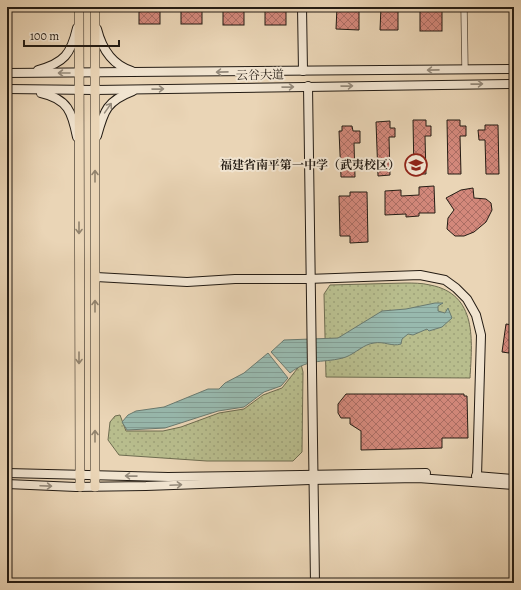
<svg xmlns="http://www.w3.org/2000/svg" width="521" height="590" font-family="Alegreya,'Noto Serif SC',serif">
  <defs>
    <pattern id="grass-dots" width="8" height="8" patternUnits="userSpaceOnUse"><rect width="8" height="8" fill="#b8bd8d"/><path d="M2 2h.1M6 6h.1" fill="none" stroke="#9ea279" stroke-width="1.8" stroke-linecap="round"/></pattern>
    <pattern id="water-rules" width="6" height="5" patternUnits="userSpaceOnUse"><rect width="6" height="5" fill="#98b9ae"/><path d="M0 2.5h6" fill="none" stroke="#839e95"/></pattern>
    <pattern id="building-cross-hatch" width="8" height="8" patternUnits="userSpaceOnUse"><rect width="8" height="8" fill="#d3887b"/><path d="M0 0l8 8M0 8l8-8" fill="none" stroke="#ab6e64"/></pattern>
  </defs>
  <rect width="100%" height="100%" fill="#ead5b6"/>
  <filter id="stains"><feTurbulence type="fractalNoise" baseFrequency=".005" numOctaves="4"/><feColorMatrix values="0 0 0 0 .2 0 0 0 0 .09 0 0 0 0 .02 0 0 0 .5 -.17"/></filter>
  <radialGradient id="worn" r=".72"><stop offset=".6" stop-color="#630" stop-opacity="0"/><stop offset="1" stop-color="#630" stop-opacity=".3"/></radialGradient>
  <g fill="url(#grass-dots)" stroke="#6e6c50">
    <path d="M405 283C413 283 422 283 430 285 478 294 472 341 470 378L326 377 324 294 330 285Z"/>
    <path d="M301 364 303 372 302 452 293 461H207L119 455 108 440 110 422 115 416 120 415 126 431H163L181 427 219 413 244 409 263 395 282 388Z"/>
  </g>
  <g fill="url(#water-rules)" stroke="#6a7a70">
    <path d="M435 303H443L438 306V311L445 313 448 308 452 318 442 327 429 331 427 329 413 335 408 334 402 339 401 344C392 347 384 341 374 343 364 344 356 353 346 357 324 364 310 357 290 373L271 352 284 340 338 338 382 311 406 309Z"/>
    <path d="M268 353 288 378 281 386 264 392 244 407 218 411 165 428 127 430 122 422 128 415 136 411 164 407 208 389H219L225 383 244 373Z"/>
  </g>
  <g fill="url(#building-cross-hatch)" stroke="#241c14">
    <rect x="139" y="7" width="21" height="17"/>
    <rect x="181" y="7" width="21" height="17"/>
    <rect x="223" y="7" width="21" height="18"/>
    <rect x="265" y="7" width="21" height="18"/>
    <path d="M337 7H359V30L336 29Z"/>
    <path d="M381 7H398V30H380Z"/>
    <rect x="420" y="7" width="22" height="24"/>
    <path d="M413 120H426V126H431V136H425L426 174H414Z"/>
    <path d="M447 120H460V126H466V136H460L461 174H448Z"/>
    <path d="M390 121V128H395V137H389L390 175 378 176 376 122Z"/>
    <path d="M485 125H498L499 174H486L485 140H479L478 130H485Z"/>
    <path d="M342 126H352L353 131H360V143H354L355 177H341L339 131H342Z"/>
    <path d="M434 186 435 213H419V216L406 217V214L385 215V191L401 190V196L419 195V187Z"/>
    <path d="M473 188 474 198 486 199 491 203 492 210 486 222 474 232 464 236H455L447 229 448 218 454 210 446 198 461 190Z"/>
    <path d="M350 192H367L368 242 350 243V236H340L339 196H350Z"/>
    <path d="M506 324 513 325 509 353 502 352Z"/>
    <path d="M346 394H464V396H467L468 438H442V448L361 450V431L350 424V418H341L338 413V404Z"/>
  </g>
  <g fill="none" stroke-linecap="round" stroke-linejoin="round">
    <g stroke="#564a3c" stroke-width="7">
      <path id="street" d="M464 7 465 69"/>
    </g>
    <g stroke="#241c14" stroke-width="10">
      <g id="secondary">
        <path d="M302 7 303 71"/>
        <path d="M97 29C102 49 112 65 132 71"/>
        <path d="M38 70C64 63 71 54 77 28"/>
        <path d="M7 73 514 69"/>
        <path d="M308 86 315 583"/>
        <path d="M7 89 95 90 514 84"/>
        <path d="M41 93C68 99 72 112 77 137"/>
        <path d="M97 136C104 110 107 101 133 91"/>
        <path d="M96 277 187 282 235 279H307L420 275 445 280 456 288 467 299 476 315 481 335 477 476"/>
        <path d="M7 473 168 477 426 473"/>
        <path d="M476 476 514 479"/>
        <path d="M7 484 76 487 146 486 310 480 418 478 514 485"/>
      </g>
    </g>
    <g stroke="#241c14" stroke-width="10">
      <g id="primary">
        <path d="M79 7 80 487"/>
        <path d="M95 7V487"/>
      </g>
    </g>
    <use href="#street" stroke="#f1e4d0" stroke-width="5.5"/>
    <use href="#secondary" stroke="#f1e4d0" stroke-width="8"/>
    <use href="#primary" stroke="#ead5b6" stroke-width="9"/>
  </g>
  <defs><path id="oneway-shaft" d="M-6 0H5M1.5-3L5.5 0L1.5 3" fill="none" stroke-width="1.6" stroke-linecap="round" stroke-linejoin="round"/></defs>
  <g stroke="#958a7b">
    <use href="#oneway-shaft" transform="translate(433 70) rotate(179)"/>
    <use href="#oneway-shaft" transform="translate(222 72) rotate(179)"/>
    <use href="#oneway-shaft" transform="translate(64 73) rotate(-180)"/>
    <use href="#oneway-shaft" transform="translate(477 84) rotate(-1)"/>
    <use href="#oneway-shaft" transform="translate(347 86) rotate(-1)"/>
    <use href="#oneway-shaft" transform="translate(288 87) rotate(-1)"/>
    <use href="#oneway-shaft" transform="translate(158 89) rotate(-1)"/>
    <use href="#oneway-shaft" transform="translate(108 108) rotate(-55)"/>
    <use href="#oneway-shaft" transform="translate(131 476) rotate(-179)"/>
    <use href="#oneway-shaft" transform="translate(176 485) rotate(-3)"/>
    <use href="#oneway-shaft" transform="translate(46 486) rotate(2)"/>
  </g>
  <g stroke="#91826d">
    <use href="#oneway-shaft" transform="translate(95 176) rotate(-90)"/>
    <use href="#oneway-shaft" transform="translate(79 228) rotate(90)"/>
    <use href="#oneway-shaft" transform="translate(95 306) rotate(-90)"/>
    <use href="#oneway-shaft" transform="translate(79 358) rotate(90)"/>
    <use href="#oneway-shaft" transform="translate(95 436) rotate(-90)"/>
  </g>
  <defs>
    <g id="school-ring" transform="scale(1.15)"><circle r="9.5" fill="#f1e4d0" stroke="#8f2418" stroke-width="1.5"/><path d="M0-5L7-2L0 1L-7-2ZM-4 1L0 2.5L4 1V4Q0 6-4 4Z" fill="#8f2418"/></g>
  </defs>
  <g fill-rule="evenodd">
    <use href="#school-ring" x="416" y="165"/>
  </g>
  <g text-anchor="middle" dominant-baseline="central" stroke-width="4" stroke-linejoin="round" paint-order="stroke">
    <g font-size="12" fill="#241c14" stroke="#f1e4d0">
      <text transform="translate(260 75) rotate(-1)">云谷大道</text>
    </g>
    <g font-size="12" font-weight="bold" fill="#241c14" stroke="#f1e4d0" text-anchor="end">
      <text x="400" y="165">福建省南平第一中学（武夷校区）</text>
    </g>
  </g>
  <rect width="521" height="590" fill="none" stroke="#ead5b6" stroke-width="24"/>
  <rect x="8" y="8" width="505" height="574" fill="none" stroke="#241c14" stroke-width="2"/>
  <rect x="12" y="12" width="497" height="566" fill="none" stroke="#241c14"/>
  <path d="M24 40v6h95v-6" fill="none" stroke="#241c14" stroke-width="2"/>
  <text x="30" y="40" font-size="12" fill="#241c14" stroke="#f1e4d0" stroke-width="3" paint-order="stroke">100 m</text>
  <rect width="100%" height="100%" filter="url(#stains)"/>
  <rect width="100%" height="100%" fill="url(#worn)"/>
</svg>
